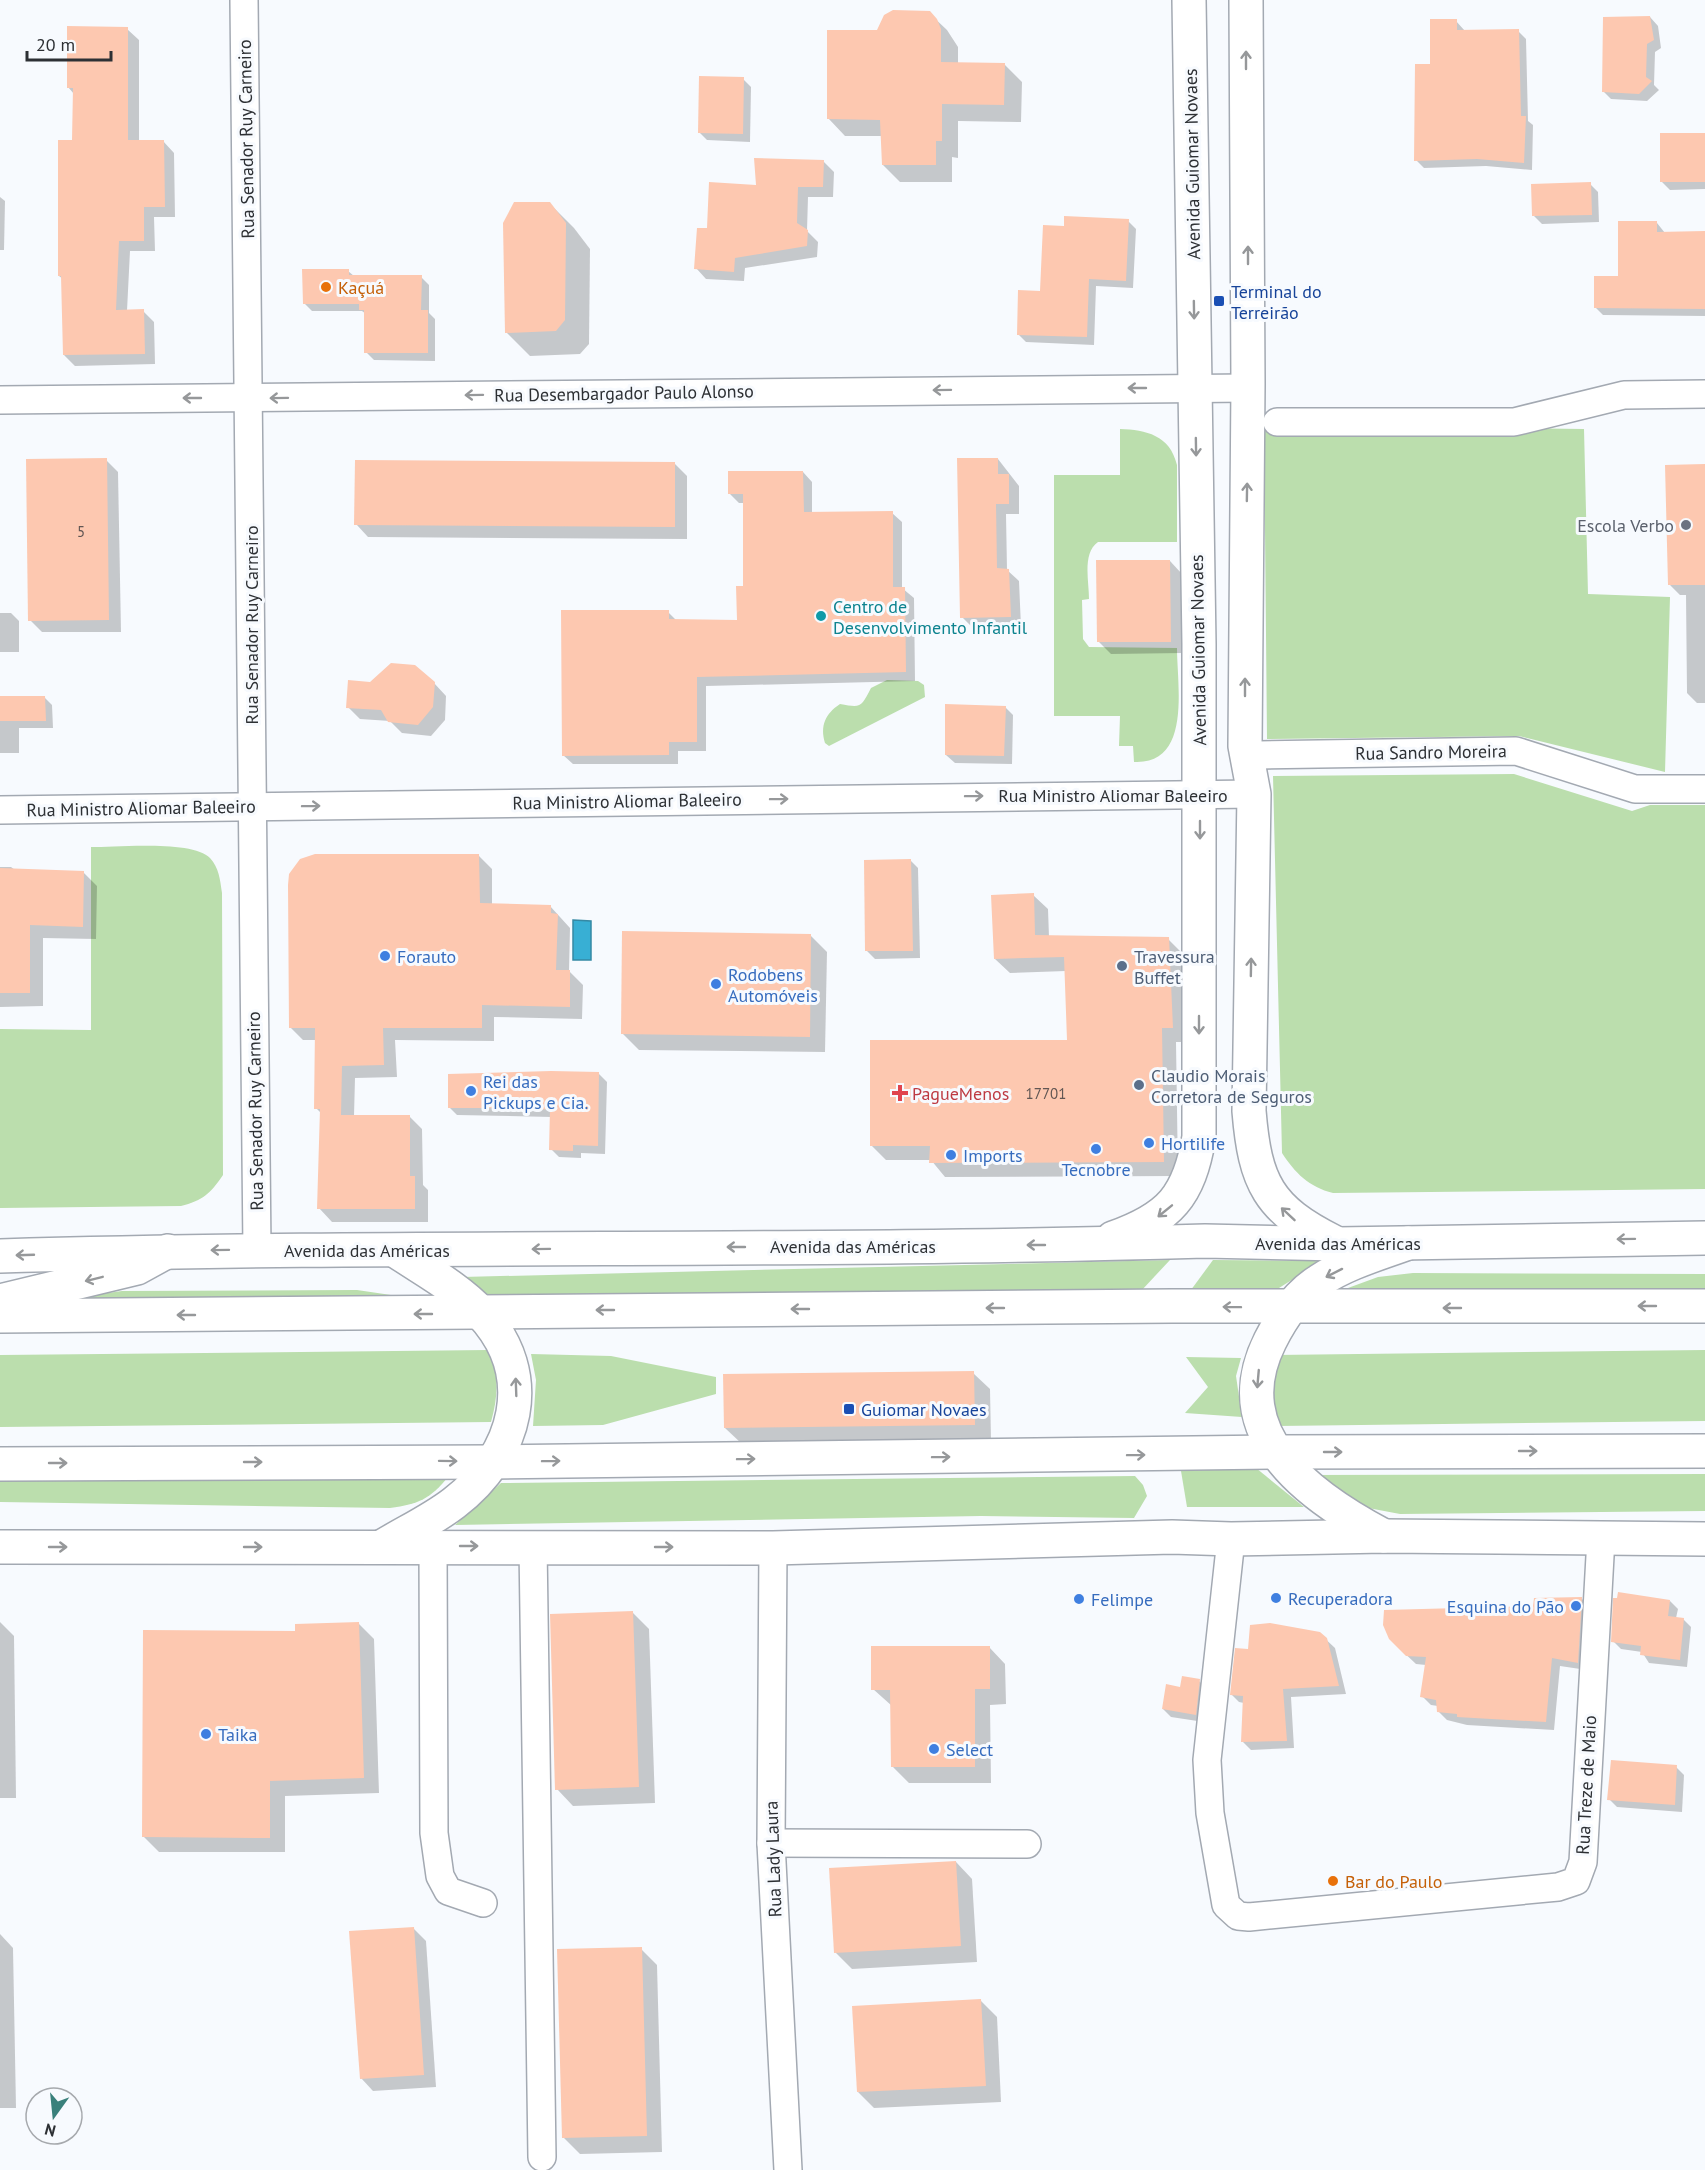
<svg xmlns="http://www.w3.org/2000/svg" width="1705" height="2170" font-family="'PT Sans',sans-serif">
  <rect width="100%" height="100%" fill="#f7fafe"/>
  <g fill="#bbdead">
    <path d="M1264 425 1584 429 1588 594 1670 597 1665 772 1519 736 1267 739Z"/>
    <path d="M1120 429C1146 430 1170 435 1177 465V542H1098C1082 553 1089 581 1089 599L1082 600 1083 639 1089 647 1177 648C1177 685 1192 765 1134 762L1133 746H1119L1120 716H1054V475H1120Z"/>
    <path d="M887 680 918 681 924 685 925 697 829 746 825 743C820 726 825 714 840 704 862 708 861 707 871 688Z"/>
    <path d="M1514 774 1632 811 1650 805H1705V1189L1333 1193C1309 1187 1295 1173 1282 1153L1273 776Z"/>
    <path d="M91 847C116 847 194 840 210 858 219 868 220 879 222 893L223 1175C211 1193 202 1201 181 1206L0 1208V1029L91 1030Z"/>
    <path d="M1170 1260 1141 1291 490 1300 462 1277Z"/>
    <path d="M1213 1260 1322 1261 1271 1293 1188 1294Z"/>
    <path d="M1413 1273 1705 1274V1290L1337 1292 1378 1277Z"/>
    <path d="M357 1290 391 1295 427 1307H63L79 1297 122 1291Z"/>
    <path d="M488 1350C500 1375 498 1396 491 1422L0 1427V1355Z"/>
    <path d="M1705 1350V1421L1278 1426 1270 1392 1275 1355Z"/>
    <path d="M531 1354 611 1356 716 1377V1394L603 1425 533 1426 536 1380Z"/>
    <path d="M1186 1357 1241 1358 1236 1376 1242 1417 1185 1413 1208 1387Z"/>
    <path d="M1256 1468 1304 1507H1187L1181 1471Z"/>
    <path d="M1705 1474V1511L1400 1514 1363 1507 1306 1475Z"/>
    <path d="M449 1476C430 1499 419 1504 390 1508L0 1502V1477Z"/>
    <path d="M1135 1476 1143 1485 1147 1496 1134 1518 981 1516 455 1525 501 1483Z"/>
  </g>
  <path fill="#38afd4" stroke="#3589a4" stroke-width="1.5" d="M573 920 591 921V960H573Z"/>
  <g fill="#0003">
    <path d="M929 13 947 30 958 47V64L1005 65 1022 82 1021 122 958 121V158L952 157V182H900L883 165 882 136H845L828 118 878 31Z"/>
    <path d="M1650 17 1658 26 1661 48 1655 52 1654 85 1659 90 1647 101 1611 99 1603 91Z"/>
    <path d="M1456 21 1465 31H1518L1526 39 1528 121 1533 125 1532 170 1486 166 1424 168 1416 160 1432 66Z"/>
    <path d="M127 29 139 40V142L163 141 174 153 175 217H154L155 251H130L127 311H143L154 322 155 364 75 366 64 355 63 279 59 276 74 142V94L68 87Z"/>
    <path d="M743 79 751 87 750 142 707 140 699 132Z"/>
    <path d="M1705 134V189L1670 190 1662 182Z"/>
    <path d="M823 161 834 172 833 197H808L807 231 818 242 817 257 745 268 744 281 706 279 696 268 708 230 758 186Z"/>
    <path d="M1590 184 1598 192 1599 222 1542 224 1534 216Z"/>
    <path d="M0 197 5 201 4 250H0Z"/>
    <path d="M550 204 574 228 590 249 589 344 580 354 530 356 506 332Z"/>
    <path d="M1128 221 1136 229 1133 288 1096 286 1094 345 1026 342 1018 334 1041 293 1065 228Z"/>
    <path d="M1657 223 1665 233 1705 232V316L1603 315 1595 307Z"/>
    <path d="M348 271 354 276 421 277 429 285V313L435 319V361L374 360 366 352V314L362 311H312L304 303Z"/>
    <path d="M998 459 1019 486V514H1006L1007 570 1019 581 1021 627 973 628 962 617Z"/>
    <path d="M106 460 118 472 121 632H42L30 620Z"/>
    <path d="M675 464 687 476V539L368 537 356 524Z"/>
    <path d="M1705 466V703H1697L1687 693 1686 595H1680L1670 585Z"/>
    <path d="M803 472 812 482V513H892L902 522V588L914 598 915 681 706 686V751H678V764H573L563 755 668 612 677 621H738L744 588V503H739L730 494Z"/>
    <path d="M1170 561 1182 574 1183 653 1111 654 1098 641Z"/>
    <path d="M0 613H11L19 621V652H0Z"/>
    <path d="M434 683 446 696 445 720 431 736 402 733 390 721 360 719 348 707Z"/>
    <path d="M44 697 52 705 53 728H19V753H0V698Z"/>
    <path d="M1005 707 1013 715 1012 764 955 763 946 755Z"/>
    <path d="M479 856 492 869V905L550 906 570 928 569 971 583 985 582 1019 494 1017V1041L395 1040 397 1077 355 1078 354 1116H409L422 1129 423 1185 428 1190V1222H332L319 1208 321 1113 316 1108V1040H303L290 1027Z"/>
    <path d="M910 860 918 868 920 958 875 959 867 951Z"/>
    <path d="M0 867H11L15 870 83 872 97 886 96 939 43 938V1006L0 1007Z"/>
    <path d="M1033 895 1048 909 1049 937 1168 939 1183 954 1186 1042H1176L1178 1176 945 1177 931 1160H886L871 1145 1069 1042 1066 971 1010 973 995 959Z"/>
    <path d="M810 935 827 952 825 1052 639 1050 622 1033Z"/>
    <path d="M599 1074 607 1082 605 1154 581 1153V1158L559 1157 551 1149 552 1117 457 1115 449 1107Z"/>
    <path d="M973 1373 990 1389 991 1441 742 1444 725 1428Z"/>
    <path d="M1581 1598 1590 1607 1587 1670 1560 1666 1554 1730 1467 1725 1447 1720 1438 1711V1706L1431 1705 1422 1696 1426 1665 1416 1664 1399 1648 1534 1607Z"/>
    <path d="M1670 1601 1678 1609 1676 1618 1683 1619 1691 1627 1687 1667 1649 1663 1642 1652 1621 1649 1613 1641Z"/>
    <path d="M633 1613 649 1629 655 1803 573 1806 557 1789Z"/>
    <path d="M0 1622 14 1636 16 1798H0Z"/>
    <path d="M358 1623 374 1639 379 1793 285 1796V1852H159L143 1836 297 1633Z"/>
    <path d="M1319 1633 1335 1648 1346 1694 1291 1697 1294 1748 1251 1750 1243 1742 1244 1703 1239 1702 1231 1694 1249 1651Z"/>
    <path d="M989 1647 1005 1664 1006 1704 990 1705 991 1783H909L893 1767 892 1706 873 1689Z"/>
    <path d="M1199 1681 1207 1689 1204 1722 1171 1717 1163 1709 1182 1688Z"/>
    <path d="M1676 1767 1684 1775 1682 1812 1617 1807 1609 1799Z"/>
    <path d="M956 1862 972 1879 977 1962 852 1969 835 1952Z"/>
    <path d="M413 1928 426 1941 436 2087 373 2091 361 2078Z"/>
    <path d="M0 1934 13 1948 16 2108H0Z"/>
    <path d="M641 1949 657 1965 662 2152 580 2154 564 2138Z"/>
    <path d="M981 2001 997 2017 1001 2102 874 2108 858 2092Z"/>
  </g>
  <g fill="#fdc8b0">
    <path d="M893 10 930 11 937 19 941 29V62L1005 63 1004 105 942 104V141H936V165H882L880 120 827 119V30H877L884 15Z"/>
    <path d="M1650 16 1654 40 1647 44 1646 77 1652 81 1639 94 1602 92 1603 17Z"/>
    <path d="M1430 19H1457V30L1519 29 1521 116H1526L1524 163 1477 159 1414 161 1415 64H1430Z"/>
    <path d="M67 26 128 27V140H164L165 207H144V241H119L116 310 144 309 145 354 63 355 61 276H58V140H72L73 88H67Z"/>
    <path d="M699 76 744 77 743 134 698 133Z"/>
    <rect x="1660" y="133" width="45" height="49"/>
    <path d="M754 158 824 160 823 187H798L797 223 808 230 807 246 735 258 734 272 694 269 697 228H707L709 182 756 185Z"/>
    <path d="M1591 182 1592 215 1532 216 1531 184Z"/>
    <path d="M514 202H550L566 223 565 320 556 331 505 333 503 223Z"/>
    <path d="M1064 216 1129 219 1126 281 1089 279 1087 337 1017 335 1018 290 1040 291 1043 225 1064 226Z"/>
    <path d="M1618 221H1657V232L1705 231V309L1594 308V276H1618Z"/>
    <path d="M302 269H349V275H422L421 310H428V353H364V310H359V304H303Z"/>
    <path d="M107 458 109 620 28 621 26 459Z"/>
    <path d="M957 458H998V474H1009V504H996L997 568 1009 569 1011 617 960 618Z"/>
    <path d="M355 460 675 462V527L354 525Z"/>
    <path d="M1705 464V585H1668L1665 465Z"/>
    <path d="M728 471H803L804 512 893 511V587H905L906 672 697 677V742H669V755L562 756 561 610H669V619L737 620 736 586H743V494H728Z"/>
    <path d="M1096 560H1170L1171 642H1097Z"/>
    <path d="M391 663 415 665 435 682 433 707 418 725 388 722 381 710 346 708 348 680 370 682Z"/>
    <path d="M0 696H45L46 721H0Z"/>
    <path d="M945 704 1006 706 1004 756 945 755Z"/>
    <path d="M315 854H479L480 903 551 905V913L558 914 556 970H570V1007L482 1005V1028H383L384 1065 342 1066 341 1115H410V1176H415V1209H317L320 1109H314L315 1028H289L288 885 289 874 300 859Z"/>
    <path d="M911 859 913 951H865L864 860Z"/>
    <path d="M0 868 84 871 83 927 30 925V993H0Z"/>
    <path d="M1034 893 1035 935 1169 937 1173 1028H1162L1164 1162 929 1163 930 1146H870V1040H1067L1064 957 994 959 991 895Z"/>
    <path d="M622 931 811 934 810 1037 621 1034Z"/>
    <path d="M551 1071 599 1072 598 1146 573 1145V1151L549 1150 550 1109 502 1111V1108H448V1074Z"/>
    <path d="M974 1371 975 1425 724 1428 723 1374Z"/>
    <path d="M1618 1592 1670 1600 1668 1616 1684 1618 1680 1660 1640 1655 1641 1646 1611 1642 1613 1598H1617Z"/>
    <path d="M1582 1597 1578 1663 1552 1658 1546 1722 1457 1717V1714L1437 1712 1436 1700 1420 1697 1426 1657 1406 1656 1389 1639 1383 1625 1384 1610 1533 1606 1534 1598Z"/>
    <path d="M633 1611 639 1787 555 1790 550 1614Z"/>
    <path d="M359 1622 364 1778 270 1781V1838L142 1837 143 1630 295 1631V1624Z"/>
    <path d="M1270 1623 1320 1632 1327 1638 1339 1686 1283 1689 1287 1741 1241 1742 1243 1696 1230 1695 1235 1648 1248 1649 1250 1625Z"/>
    <path d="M871 1646H990V1689H975V1767H891L890 1690H871Z"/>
    <path d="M1182 1676 1200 1679 1196 1715 1162 1709 1166 1684 1180 1687Z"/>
    <path d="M1611 1760 1677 1765 1675 1805 1607 1800Z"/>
    <path d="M956 1861 961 1946 834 1953 829 1868Z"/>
    <path d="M414 1927 424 2075 360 2079 349 1931Z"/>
    <path d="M642 1947 647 2136 562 2138 557 1949Z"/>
    <path d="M981 1999 986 2086 857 2092 852 2006Z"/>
  </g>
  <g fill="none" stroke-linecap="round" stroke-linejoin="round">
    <g stroke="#a3a9b2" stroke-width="30">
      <g id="street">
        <path d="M244 0 257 1250"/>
        <path d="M0 400 1248 388"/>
        <path d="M1277 422H1514L1624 395 1705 394"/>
        <path d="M1259 755 1516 751 1635 789H1705"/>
        <path d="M0 810 1254 794"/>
        <path d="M1231 1539 1207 1760 1210 1813 1226 1905 1238 1916 1249 1917 1558 1887 1576 1881 1583 1862 1601 1538"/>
        <path d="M433 1546 434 1833 440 1876 448 1891 483 1903"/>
        <path d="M533 1546 542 2157"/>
        <path d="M773 1548 771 1843 788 2170"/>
        <path d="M771 1843 1027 1844"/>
      </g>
    </g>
    <g stroke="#a3a9b2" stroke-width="36">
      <g id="secondary">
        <path d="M1246 0 1248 384 1245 746 1254 794 1249 1111C1255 1183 1268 1209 1334 1242"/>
        <path d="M1113 1238C1170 1218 1189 1196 1199 1137V644L1189 0"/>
        <path d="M0 1256C402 1244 804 1253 1205 1241L1338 1244 1705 1238"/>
        <path d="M0 1547 773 1548 1172 1537 1231 1539 1384 1536 1705 1539"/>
      </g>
    </g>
    <g stroke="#a3a9b2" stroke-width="36">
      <g id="highway">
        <path d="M0 1301 137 1268 168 1251"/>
        <path d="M0 1316 1172 1306H1705"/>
        <path d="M0 1464 493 1462 1274 1452 1705 1451"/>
        <path d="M1384 1536C1310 1497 1223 1435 1270 1341 1281 1319 1298 1294 1319 1281 1346 1263 1378 1254 1408 1243"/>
        <path d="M383 1546C406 1532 432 1520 454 1503 517 1455 539 1375 481 1313 458 1288 424 1270 396 1251"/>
      </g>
    </g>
    <use href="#street" stroke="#fff" stroke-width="27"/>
    <use href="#secondary" stroke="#fff" stroke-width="33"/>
    <use href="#highway" stroke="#fff" stroke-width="33"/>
  </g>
  <defs><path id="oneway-shaft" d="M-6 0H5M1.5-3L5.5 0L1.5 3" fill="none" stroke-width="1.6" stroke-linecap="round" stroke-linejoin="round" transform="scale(1.5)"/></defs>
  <g stroke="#96989a">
    <use href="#oneway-shaft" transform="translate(1246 60) rotate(-90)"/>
    <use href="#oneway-shaft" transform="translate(1248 255) rotate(-90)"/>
    <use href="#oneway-shaft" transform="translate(1194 310) rotate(89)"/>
    <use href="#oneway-shaft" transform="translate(1137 388) rotate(180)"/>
    <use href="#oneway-shaft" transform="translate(942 390) rotate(179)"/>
    <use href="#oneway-shaft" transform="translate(474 395) rotate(179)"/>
    <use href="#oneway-shaft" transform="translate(192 398) rotate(180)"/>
    <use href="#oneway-shaft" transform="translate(279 398) rotate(179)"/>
    <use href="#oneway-shaft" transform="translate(1196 447) rotate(89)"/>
    <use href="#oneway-shaft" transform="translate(1247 492) rotate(-89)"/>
    <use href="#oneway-shaft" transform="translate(1245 687) rotate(-90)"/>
    <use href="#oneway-shaft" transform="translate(974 796) rotate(-1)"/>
    <use href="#oneway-shaft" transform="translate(779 799) rotate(-1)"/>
    <use href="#oneway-shaft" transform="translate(311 806) rotate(-1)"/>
    <use href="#oneway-shaft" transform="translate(1200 830) rotate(90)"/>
    <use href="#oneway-shaft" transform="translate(1251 967) rotate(-89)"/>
    <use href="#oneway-shaft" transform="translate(1199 1025) rotate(90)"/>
    <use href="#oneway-shaft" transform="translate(1165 1211) rotate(141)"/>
    <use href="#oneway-shaft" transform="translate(1288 1214) rotate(-137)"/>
    <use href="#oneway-shaft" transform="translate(1626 1239) rotate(179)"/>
    <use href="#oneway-shaft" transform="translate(1036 1245) rotate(180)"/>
    <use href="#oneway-shaft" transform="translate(736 1247) rotate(180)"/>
    <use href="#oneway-shaft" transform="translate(541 1249) rotate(179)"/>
    <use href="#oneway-shaft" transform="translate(220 1250) rotate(179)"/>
    <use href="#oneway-shaft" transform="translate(25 1255) rotate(178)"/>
    <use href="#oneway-shaft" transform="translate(1334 1273) rotate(153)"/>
    <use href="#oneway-shaft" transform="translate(94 1279) rotate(166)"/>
    <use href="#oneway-shaft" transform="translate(1647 1306) rotate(180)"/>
    <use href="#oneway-shaft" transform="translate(1232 1307) rotate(-179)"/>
    <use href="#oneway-shaft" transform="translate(995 1308) rotate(180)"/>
    <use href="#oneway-shaft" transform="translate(1452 1308) rotate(180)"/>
    <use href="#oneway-shaft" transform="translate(800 1309) rotate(180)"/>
    <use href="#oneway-shaft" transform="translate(605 1310) rotate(180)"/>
    <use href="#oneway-shaft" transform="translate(423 1314) rotate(180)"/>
    <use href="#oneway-shaft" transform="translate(186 1315) rotate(180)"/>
    <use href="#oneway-shaft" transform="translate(1258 1379) rotate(95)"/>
    <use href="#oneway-shaft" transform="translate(516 1387) rotate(-92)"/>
    <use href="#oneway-shaft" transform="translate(1528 1451)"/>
    <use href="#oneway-shaft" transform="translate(1333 1452)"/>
    <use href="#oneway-shaft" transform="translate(1136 1455) rotate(-1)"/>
    <use href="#oneway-shaft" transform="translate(941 1457) rotate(-1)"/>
    <use href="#oneway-shaft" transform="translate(746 1459) rotate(-1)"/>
    <use href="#oneway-shaft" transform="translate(448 1461) rotate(1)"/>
    <use href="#oneway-shaft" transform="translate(551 1461) rotate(-1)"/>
    <use href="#oneway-shaft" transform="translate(253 1462)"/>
    <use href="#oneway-shaft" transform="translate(58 1463)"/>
    <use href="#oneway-shaft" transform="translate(469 1546)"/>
    <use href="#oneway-shaft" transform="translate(58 1547)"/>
    <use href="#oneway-shaft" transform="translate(253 1547)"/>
    <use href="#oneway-shaft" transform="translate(664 1547)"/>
  </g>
  <g fill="#e8710a" stroke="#f7fafe" stroke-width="2">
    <circle cx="326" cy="287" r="6"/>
    <circle cx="1333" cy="1881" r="6"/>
  </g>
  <g fill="#1a4fb4" stroke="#f7fafe" stroke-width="2">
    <rect x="1213" y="295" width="12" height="12" rx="3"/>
    <rect x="843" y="1403" width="12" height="12" rx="3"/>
  </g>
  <circle fill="#6b7280" stroke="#f7fafe" stroke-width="2" cx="1686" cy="525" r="6"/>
  <circle fill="#0f9aa8" stroke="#f7fafe" stroke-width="2" cx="821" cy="616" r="6"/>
  <g fill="#3f7fe0" stroke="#f7fafe" stroke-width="2">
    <circle cx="385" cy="956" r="6"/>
    <circle cx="716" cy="984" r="6"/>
    <circle cx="471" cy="1091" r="6"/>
    <circle cx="1149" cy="1143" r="6"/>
    <circle cx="1096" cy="1149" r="6"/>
    <circle cx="951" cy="1155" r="6"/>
    <circle cx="1276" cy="1598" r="6"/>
    <circle cx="1079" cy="1599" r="6"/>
    <circle cx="1576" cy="1606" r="6"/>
    <circle cx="206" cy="1734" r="6"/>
    <circle cx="934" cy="1749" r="6"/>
  </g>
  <g fill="#5c6f8a" stroke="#f7fafe" stroke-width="2">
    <circle cx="1122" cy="966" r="6"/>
    <circle cx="1139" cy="1085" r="6"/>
  </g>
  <path fill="#e0444e" stroke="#f7fafe" stroke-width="2" d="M897 1084h6v6h6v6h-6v6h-6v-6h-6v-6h6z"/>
  <g text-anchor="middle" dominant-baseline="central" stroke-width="6" stroke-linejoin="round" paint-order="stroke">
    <g font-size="15" fill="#615653">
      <text x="81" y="531">5</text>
      <text x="1046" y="1093">17701</text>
    </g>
    <g font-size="18" fill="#2d3034" stroke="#f7fafe">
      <text transform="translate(246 139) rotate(-91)">Rua Senador Ruy Carneiro</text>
      <text transform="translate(1192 164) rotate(-91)">Avenida Guiomar Novaes</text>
      <text transform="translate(624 393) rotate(-1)">Rua Desembargador Paulo Alonso</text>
      <text transform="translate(251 625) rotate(-90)">Rua Senador Ruy Carneiro</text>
      <text transform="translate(1198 650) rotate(-91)">Avenida Guiomar Novaes</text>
      <text transform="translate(1431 752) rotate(-1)">Rua Sandro Moreira</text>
      <text x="1113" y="795">Rua Ministro Aliomar Baleeiro</text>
      <text transform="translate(627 801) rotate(-1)">Rua Ministro Aliomar Baleeiro</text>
      <text transform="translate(141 808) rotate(-1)">Rua Ministro Aliomar Baleeiro</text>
      <text transform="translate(255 1111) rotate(-91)">Rua Senador Ruy Carneiro</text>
      <text x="1338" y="1243">Avenida das Américas</text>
      <text x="853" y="1246">Avenida das Américas</text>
      <text x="367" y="1250">Avenida das Américas</text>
      <text transform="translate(1586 1785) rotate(-87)">Rua Treze de Maio</text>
      <text transform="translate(773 1859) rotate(-92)">Rua Lady Laura</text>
    </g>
    <g font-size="18" fill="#c56008" stroke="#f7fafe" text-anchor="start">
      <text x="338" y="287">Kaçuá</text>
      <text x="1345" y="1881">Bar do Paulo</text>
    </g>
    <g font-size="18" fill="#164399" stroke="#f7fafe" text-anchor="start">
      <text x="1231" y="291">Terminal do<tspan x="1231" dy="21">Terreirão</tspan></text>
      <text x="861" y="1409">Guiomar Novaes</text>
    </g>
    <g font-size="18" fill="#5b616d" stroke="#f7fafe" text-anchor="end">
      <text x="1674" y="525">Escola Verbo</text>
    </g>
    <g font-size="18" fill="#0d838f" stroke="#f7fafe" text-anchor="start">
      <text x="833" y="606">Centro de<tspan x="833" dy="21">Desenvolvimento Infantil</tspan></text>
    </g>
    <g font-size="18" fill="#366cbe" stroke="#f7fafe" text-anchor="start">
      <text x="397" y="956">Forauto</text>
      <text x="728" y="974">Rodobens<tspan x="728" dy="21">Automóveis</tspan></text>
      <text x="483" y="1081">Rei das<tspan x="483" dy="21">Pickups e Cia.</tspan></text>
      <text x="1161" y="1143">Hortilife</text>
      <text x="963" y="1155">Imports</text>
      <text x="1096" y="1169" text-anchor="middle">Tecnobre</text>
      <text x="1288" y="1598">Recuperadora</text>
      <text x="1091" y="1599">Felimpe</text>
      <text x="1564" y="1606" text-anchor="end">Esquina do Pão</text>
      <text x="218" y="1734">Taika</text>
      <text x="946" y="1749">Select</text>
    </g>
    <g font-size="18" fill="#4e5e75" stroke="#f7fafe" text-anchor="start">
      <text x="1134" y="956">Travessura<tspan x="1134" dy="21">Buffet</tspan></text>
      <text x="1151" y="1075">Claudio Morais<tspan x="1151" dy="21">Corretora de Seguros</tspan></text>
    </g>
    <g font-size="18" fill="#be3a42" stroke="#f7fafe" text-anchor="start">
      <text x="912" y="1093">PagueMenos</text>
    </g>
  </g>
  <g transform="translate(54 2116) rotate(195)"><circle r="28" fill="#f7fafe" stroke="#a6a9ad" stroke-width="1.5"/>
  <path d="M0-4.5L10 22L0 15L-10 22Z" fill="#39807b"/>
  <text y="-9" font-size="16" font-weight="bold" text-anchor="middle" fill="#2d3034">N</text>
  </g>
  <path d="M27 51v9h84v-9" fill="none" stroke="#2d3034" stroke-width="3"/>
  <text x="36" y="51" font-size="18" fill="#2d3034" stroke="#f7fafe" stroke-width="4.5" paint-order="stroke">20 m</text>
</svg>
